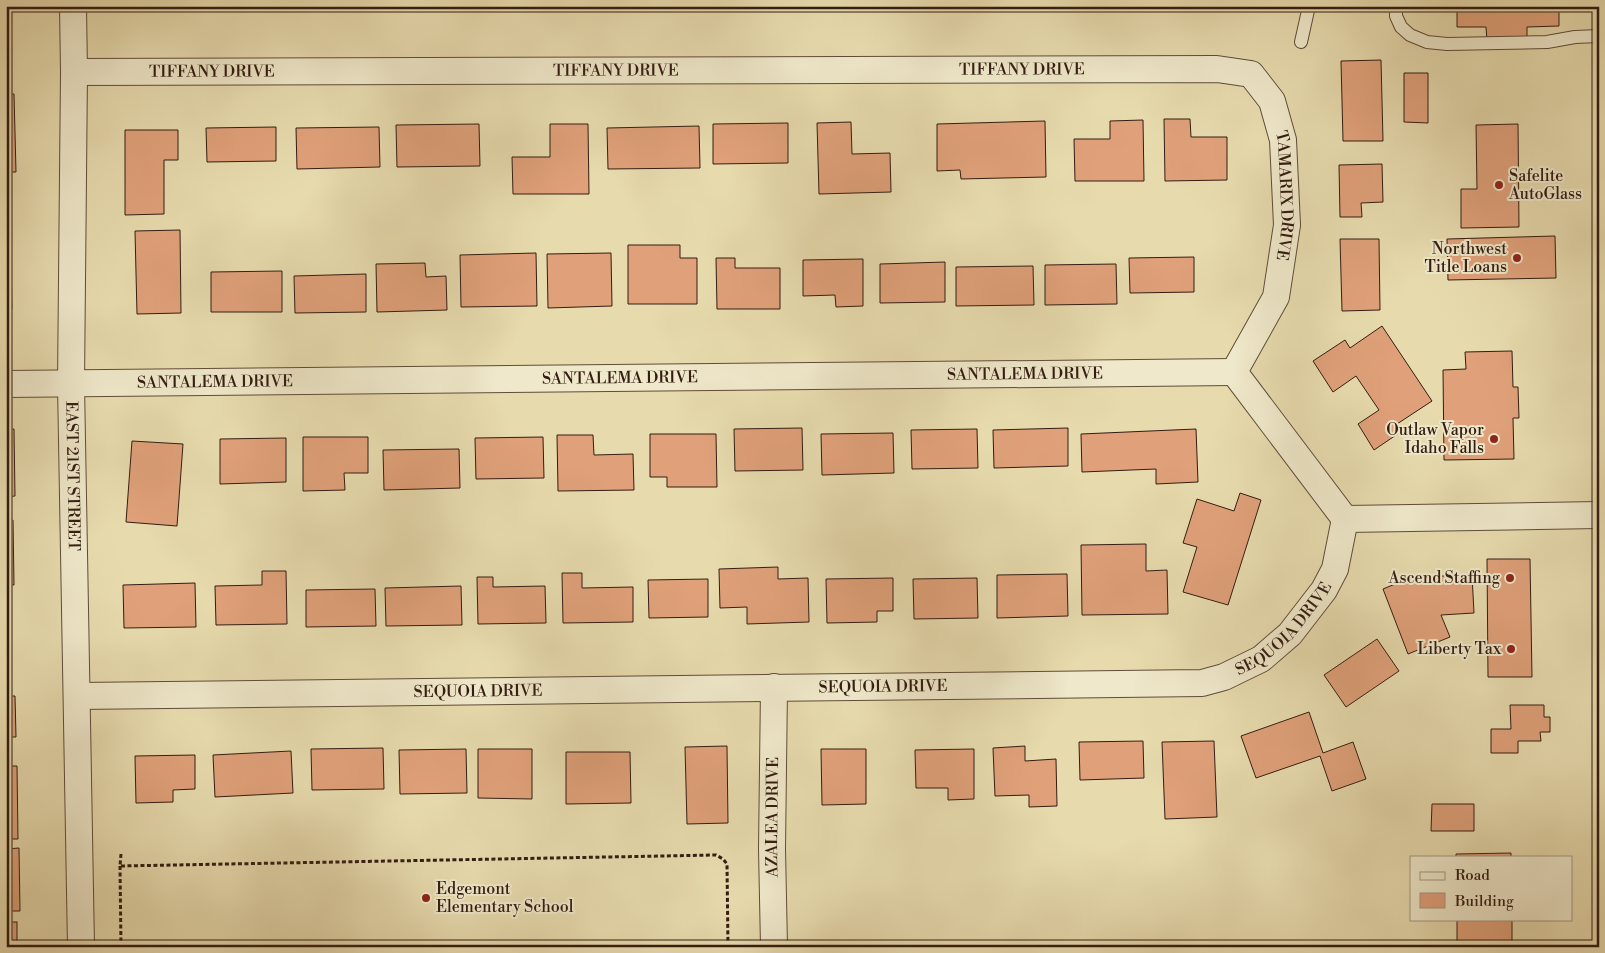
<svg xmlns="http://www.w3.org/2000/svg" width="1605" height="953" font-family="'Libre Bodoni',serif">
  <rect width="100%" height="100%" fill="#e7dbae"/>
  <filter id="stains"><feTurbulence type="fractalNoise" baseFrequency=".004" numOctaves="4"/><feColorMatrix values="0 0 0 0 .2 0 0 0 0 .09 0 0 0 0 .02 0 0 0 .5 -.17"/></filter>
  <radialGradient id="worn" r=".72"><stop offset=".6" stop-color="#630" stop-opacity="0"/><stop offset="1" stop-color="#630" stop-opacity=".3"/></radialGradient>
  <g fill="#e0a17a" stroke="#331c12">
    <path d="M6 6H10L11 54H6Z"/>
    <path d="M135 6H227V7L135 8Z"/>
    <path d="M1457 6H1559V26L1527 27V40L1487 41 1486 27H1457Z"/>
    <path d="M1381 60 1383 141H1343L1341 61Z"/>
    <path d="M1404 73H1428V123L1404 122Z"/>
    <path d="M6 94H14L16 172H6Z"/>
    <path d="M1164 119H1190L1191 137H1227V180L1165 181Z"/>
    <path d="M1143 120 1144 181H1075L1074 139H1110V121Z"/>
    <path d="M1045 121 1046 177 961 179 960 170 937 171V124Z"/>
    <path d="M851 122 852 154 890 153 891 192 819 194 817 123Z"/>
    <path d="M788 123V163L713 164V124Z"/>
    <path d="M479 124 480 166 397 167 396 125Z"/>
    <path d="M550 124H588L589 194H513L512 157H550Z"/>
    <path d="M1518 124 1519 227 1461 228V189H1477L1476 125Z"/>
    <path d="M699 126 700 168 608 169 607 128Z"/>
    <path d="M276 127V161L207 162 206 128Z"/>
    <path d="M379 127 380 167 297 169 296 128Z"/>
    <path d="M125 130H178V160H164V214L125 215Z"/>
    <path d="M1382 164 1383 202 1361 203 1362 217H1340L1339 165Z"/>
    <path d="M10 211 12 309H6V212Z"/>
    <path d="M180 230 181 313 137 314 135 231Z"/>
    <path d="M1555 236 1556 278 1448 280 1447 239Z"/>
    <path d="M1340 239H1379L1380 310 1342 311Z"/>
    <path d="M628 245H680V258H697V304H628Z"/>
    <path d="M536 253 537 306 461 307 460 255Z"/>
    <path d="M611 253 612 306 548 308 547 254Z"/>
    <path d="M1194 257V292L1130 293 1129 258Z"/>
    <path d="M716 258H735V268H780V309H717Z"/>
    <path d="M863 259V306L836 307 835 295 803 296V260Z"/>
    <path d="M945 262V302L880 303V264Z"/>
    <path d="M425 263 426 277 446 276 447 310 377 312 376 264Z"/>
    <path d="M1116 264 1117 304 1045 305V265Z"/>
    <path d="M1033 266 1034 305 956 306V267Z"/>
    <path d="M282 271V312H211V272Z"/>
    <path d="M366 274V312L295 313 294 276Z"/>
    <path d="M1382 326 1432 401 1397 424 1402 431 1374 450 1358 424 1379 410 1356 376 1333 392 1313 361 1345 340 1350 348Z"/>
    <path d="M1512 351 1513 387H1518L1519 418H1513L1514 459 1444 460 1443 370 1466 369 1465 352Z"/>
    <path d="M802 428 803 470 735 471 734 429Z"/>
    <path d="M1068 428V466L994 468 993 430Z"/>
    <path d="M6 429H14L15 496 6 497Z"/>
    <path d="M977 429 978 468 912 469 911 430Z"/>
    <path d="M1196 429 1198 482 1156 484V469L1082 472 1081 434Z"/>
    <path d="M893 433 894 473 822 475 821 434Z"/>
    <path d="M650 434H716L717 487H667V477H650Z"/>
    <path d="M557 435H593L594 455 633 454 634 490 558 491Z"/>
    <path d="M303 437H368V473H344L345 490 303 491Z"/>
    <path d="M543 437 544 478 476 479 475 438Z"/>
    <path d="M286 438V482L220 484V439Z"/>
    <path d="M132 441 183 444 177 526 126 522Z"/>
    <path d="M459 449 460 488 384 490 383 450Z"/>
    <path d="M1240 493 1261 500 1228 605 1183 592 1197 547 1183 543 1197 499 1234 511Z"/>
    <path d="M13 520 14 585H6V521Z"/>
    <path d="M1146 544V571L1167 570 1168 614 1082 615 1081 545Z"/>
    <path d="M1487 559H1530L1532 677H1488Z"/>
    <path d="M778 567V579L808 578 809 622 747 624V607L720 608 719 569Z"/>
    <path d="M262 571H286L287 624 216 625 215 586 262 585Z"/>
    <path d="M562 573H582V588L633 587V622L563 623Z"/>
    <path d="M1067 574 1068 616 997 618V575Z"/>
    <path d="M1472 575 1474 613 1441 615 1450 637 1408 654 1383 589 1412 577Z"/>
    <path d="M477 577H493V587L545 586 546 623 478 624Z"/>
    <path d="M893 578V611H877V622L827 623 826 579Z"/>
    <path d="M977 578 978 618 914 619 913 579Z"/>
    <path d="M708 579V617L649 618 648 580Z"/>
    <path d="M195 583 196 627 124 628 123 585Z"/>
    <path d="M461 586 462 625 386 626 385 588Z"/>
    <path d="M375 589 376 626 306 627V590Z"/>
    <path d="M6 602H8L9 681H6Z"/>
    <path d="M1377 639 1399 671 1346 707 1324 675Z"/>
    <path d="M6 696H15L16 737H6Z"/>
    <path d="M1510 705H1544V717H1550V732H1540L1541 741H1518V753H1491V729H1511Z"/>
    <path d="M1309 712 1323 753 1353 742 1366 779 1332 791 1320 756 1256 778 1241 736Z"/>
    <path d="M1143 741 1144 778 1080 780 1079 742Z"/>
    <path d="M1214 741 1217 817 1165 819 1162 742Z"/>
    <path d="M727 746 728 823 687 824 685 747Z"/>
    <path d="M1025 746V761L1056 759 1057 806 1029 807V795L995 796 993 748Z"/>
    <path d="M383 748 384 789 312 790 311 749Z"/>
    <path d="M466 749 467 793 400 794 399 750Z"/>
    <path d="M478 749H532V799L478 798Z"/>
    <path d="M821 749H866V804L822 805Z"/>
    <path d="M974 749V799L948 800V788H916L915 750Z"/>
    <path d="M291 751 293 793 215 797 213 755Z"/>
    <path d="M566 752H630L631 803 566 804Z"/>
    <path d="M195 755V789L173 790V802L136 803 135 756Z"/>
    <path d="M6 766H17L18 839H6Z"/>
    <path d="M1432 804H1474V831H1431Z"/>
    <path d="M19 848 20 911H6V849Z"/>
    <path d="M1511 853V857H1456V854Z"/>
    <path d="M1457 919H1512V945L1580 944V947H1457Z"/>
    <rect x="6" y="922" width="11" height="25"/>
  </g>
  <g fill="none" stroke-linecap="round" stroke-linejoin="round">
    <g stroke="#604c39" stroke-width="14">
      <g id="service">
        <path d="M1396 6V16L1401 27 1410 35 1427 42 1447 44 1547 42 1575 37 1599 36"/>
        <path d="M1301 42 1309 6"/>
      </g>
    </g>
    <g stroke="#604c39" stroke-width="28">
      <g id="minor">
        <path id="s1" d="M73 6 74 72 71 384 81 947"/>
        <path id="s2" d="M74 72 1217 69 1251 74 1272 101 1283 140 1287 225 1276 297 1234 372 1345 519"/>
        <path id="s3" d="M6 384 1234 372"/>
        <path d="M1345 519 1599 515"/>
        <path id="s4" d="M77 696 1202 683 1224 677 1261 659 1290 634 1324 590 1335 569 1345 519"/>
        <path id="s5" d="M774 947 772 849 774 687"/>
      </g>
    </g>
    <g stroke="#331c12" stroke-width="3" stroke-dasharray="4 2.5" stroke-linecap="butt">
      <path d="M121 854 120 866 716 855 723 859 727 864 728 947"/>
      <path d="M120 866 121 947"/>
    </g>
    <use href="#service" stroke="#efe8ca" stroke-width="12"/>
    <use href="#minor" stroke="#efe8ca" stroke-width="26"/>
  </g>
  <g fill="#8f2418" stroke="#efe8ca" stroke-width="2">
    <circle cx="1499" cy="185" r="5"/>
    <circle cx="1517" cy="258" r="5"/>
    <circle cx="1494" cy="439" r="5"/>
    <circle cx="1510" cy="578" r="5"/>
    <circle cx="1511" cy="649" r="5"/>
    <circle cx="426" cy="898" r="5"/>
  </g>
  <g text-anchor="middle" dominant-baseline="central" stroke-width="4" stroke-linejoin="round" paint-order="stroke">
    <g font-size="16" fill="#331c12" stroke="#efe8ca">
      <text stroke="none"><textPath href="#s2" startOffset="948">TIFFANY DRIVE</textPath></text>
      <text stroke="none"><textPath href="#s2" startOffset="542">TIFFANY DRIVE</textPath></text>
      <text stroke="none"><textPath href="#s2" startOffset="138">TIFFANY DRIVE</textPath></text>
      <text stroke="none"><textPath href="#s2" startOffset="1308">TAMARIX DRIVE</textPath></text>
      <text stroke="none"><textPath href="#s3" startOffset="1019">SANTALEMA DRIVE</textPath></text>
      <text stroke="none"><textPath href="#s3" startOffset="614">SANTALEMA DRIVE</textPath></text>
      <text stroke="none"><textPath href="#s3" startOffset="209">SANTALEMA DRIVE</textPath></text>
      <text stroke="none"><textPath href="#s1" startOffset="470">EAST 21ST STREET</textPath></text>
      <text stroke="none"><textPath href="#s4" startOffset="1226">SEQUOIA DRIVE</textPath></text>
      <text stroke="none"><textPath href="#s4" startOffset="806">SEQUOIA DRIVE</textPath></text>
      <text stroke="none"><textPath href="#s4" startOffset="401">SEQUOIA DRIVE</textPath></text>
      <text stroke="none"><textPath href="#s5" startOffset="130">AZALEA DRIVE</textPath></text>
    </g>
    <g font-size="16" fill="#331c12" stroke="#efe8ca" text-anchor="end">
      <text x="1509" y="176" text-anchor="start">Safelite<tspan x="1509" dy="18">AutoGlass</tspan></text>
      <text x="1507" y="249">Northwest<tspan x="1507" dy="18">Title Loans</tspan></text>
      <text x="1484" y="430">Outlaw Vapor<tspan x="1484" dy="18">Idaho Falls</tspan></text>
      <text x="1500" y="578">Ascend Staffing</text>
      <text x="1501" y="649">Liberty Tax</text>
      <text x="436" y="889" text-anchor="start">Edgemont<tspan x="436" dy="18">Elementary School</tspan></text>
    </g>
  </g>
  <rect width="1605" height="953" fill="none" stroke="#e7dbae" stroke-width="25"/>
  <rect x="8" y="8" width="1590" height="938" fill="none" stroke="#331c12" stroke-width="2.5"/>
  <rect x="12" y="12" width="1580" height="928" fill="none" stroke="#331c12"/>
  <rect x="1410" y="856" width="162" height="65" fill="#efe8ca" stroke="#a49680"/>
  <rect x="1420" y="872" width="25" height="8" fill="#efe8ca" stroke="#a49680"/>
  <text x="1455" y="880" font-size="15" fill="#331c12">Road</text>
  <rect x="1420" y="893" width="25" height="15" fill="#e0a17a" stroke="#a49680"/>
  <text x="1455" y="906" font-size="15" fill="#331c12">Building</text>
  <rect width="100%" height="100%" filter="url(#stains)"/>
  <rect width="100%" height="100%" fill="url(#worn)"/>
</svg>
